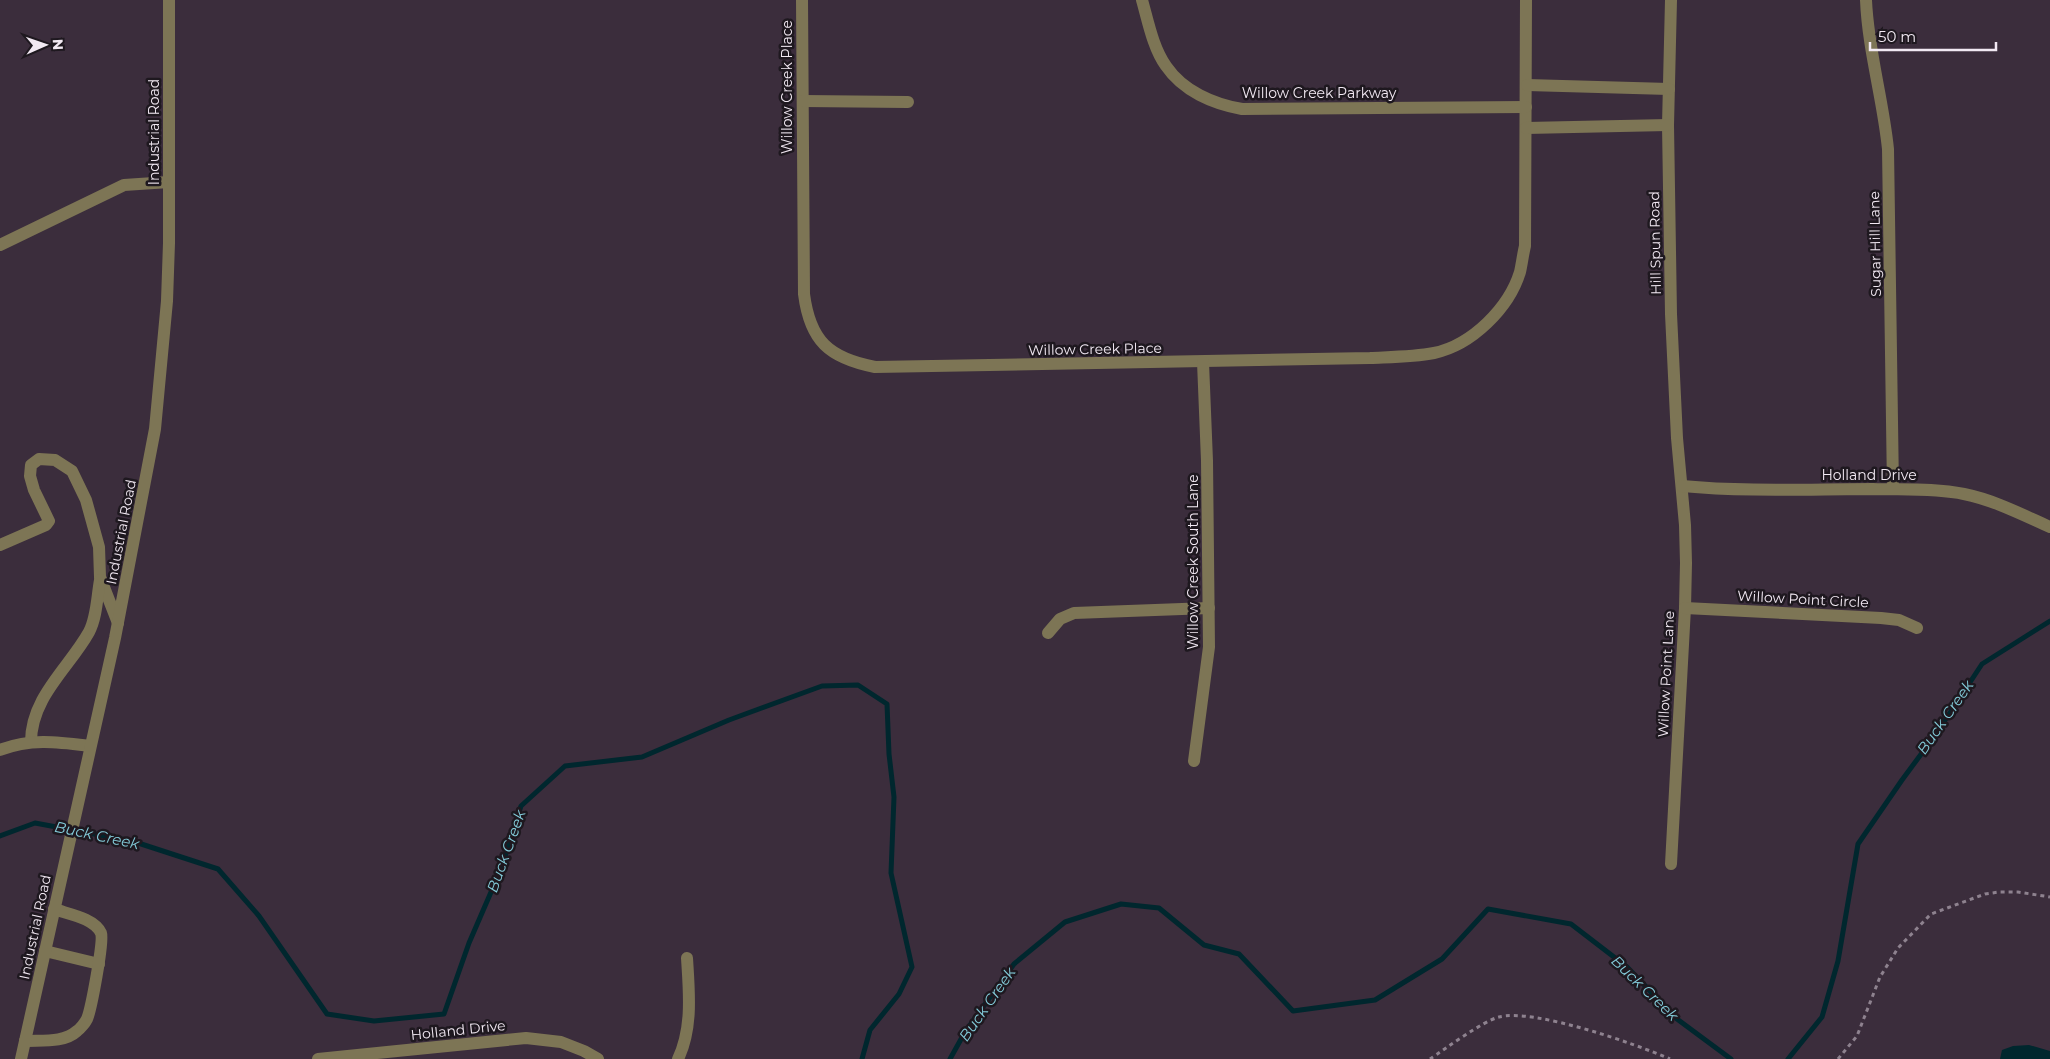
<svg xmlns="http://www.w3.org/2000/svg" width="2050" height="1059" font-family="Montserrat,sans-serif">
  <rect width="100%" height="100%" fill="#3b2d3c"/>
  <path fill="#00272e" d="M2029 1045 2050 1051V1059H2000L2002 1050 2013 1046Z"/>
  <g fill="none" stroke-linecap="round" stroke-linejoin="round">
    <g stroke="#00272e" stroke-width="5">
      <path d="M0 836 35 823 132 841 218 869 259 916 327 1014 374 1021 444 1014 469 943 501 869 521 806 565 766 642 757 729 720 822 686 858 685 887 704 889 754 894 797 891 873 912 967 899 994 870 1030 862 1059"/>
      <path d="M950 1059 965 1032 1014 964 1065 922 1121 904 1159 908 1204 945 1239 954 1293 1011 1375 1000 1442 959 1488 909 1571 924 1627 967 1677 1019 1731 1059"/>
      <path d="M1788 1059 1822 1017 1838 961 1858 844 1902 780 1936 734 1982 664 2050 621"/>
    </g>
    <g stroke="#8e828f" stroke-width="3" stroke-dasharray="4 4" stroke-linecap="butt">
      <path d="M1430 1059C1445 1049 1483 1021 1499 1017 1534 1008 1636 1044 1670 1059"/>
      <path d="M1838 1059 1857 1036 1880 977 1898 948 1931 914 1985 894 1999 892H2018L2050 897"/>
    </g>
    <g stroke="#7d7555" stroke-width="12">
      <path d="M802 0 804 294C810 341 829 358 875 367L1370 358C1391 357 1413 357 1434 353 1472 345 1509 308 1520 272 1522 263 1523 254 1525 246L1526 0"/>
      <path d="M1142 0C1148 21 1153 48 1166 66 1183 91 1213 104 1242 109L1526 107"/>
      <path d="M1671 0 1668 125 1671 314 1677 438 1685 525 1686 563 1685 608 1671 864"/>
      <path d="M1866 0C1868 50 1883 99 1888 149L1893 489"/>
      <path d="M1527 85 1669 89"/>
      <path d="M803 101 908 102"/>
      <path d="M1526 128 1668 125"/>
      <path d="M0 245 124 185 169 182"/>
      <path d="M1682 486C1746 492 1809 489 1873 489 1903 490 1934 488 1964 494 1994 500 2023 515 2050 527"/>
      <path d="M0 545 46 525 49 521 34 490 30 476 31 465 39 459 55 460 72 471 86 500 99 547 100 577 118 623"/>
      <path d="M1685 608 1881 618 1899 620 1917 628"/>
      <path d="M1048 633 1060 619 1074 613 1209 608"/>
      <path d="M31 742C31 697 69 668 89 632 97 617 97 596 100 580"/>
      <path d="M0 750C31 738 58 742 90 746"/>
      <path d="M1194 761 1209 647 1207 461 1203 362"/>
      <path d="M45 951 99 964"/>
      <path d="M25 1041C42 1040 64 1043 77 1031 80 1029 85 1023 87 1019 91 1010 104 941 101 933 94 918 68 914 54 909"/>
      <path d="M21 1059 115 638 155 429 167 301 169 243V0"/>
      <path d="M318 1059 526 1038 561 1042 584 1051 598 1059"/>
      <path d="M678 1059C693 1028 689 991 687 958"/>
    </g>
  </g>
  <g text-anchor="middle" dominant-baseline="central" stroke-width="5" stroke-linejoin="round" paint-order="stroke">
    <g font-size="14" fill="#f2e9f3" stroke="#1e181f">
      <text transform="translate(787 87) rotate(-90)">Willow Creek Place</text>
      <text x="1319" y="93">Willow Creek Parkway</text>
      <text transform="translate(154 132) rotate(-90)">Industrial Road</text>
      <text transform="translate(1655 243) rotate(-91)">Hill Spun Road</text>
      <text transform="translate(1875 244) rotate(-91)">Sugar Hill Lane</text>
      <text transform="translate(1095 349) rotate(-1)">Willow Creek Place</text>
      <text x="1869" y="475">Holland Drive</text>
      <text transform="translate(121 532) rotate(-79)">Industrial Road</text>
      <text transform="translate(1193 562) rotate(-90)">Willow Creek South Lane</text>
      <text transform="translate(1803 599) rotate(3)">Willow Point Circle</text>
      <text transform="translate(1666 674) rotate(-87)">Willow Point Lane</text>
      <text transform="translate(35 927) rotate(-78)">Industrial Road</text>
      <text transform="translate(458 1030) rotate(-6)">Holland Drive</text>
    </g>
    <g font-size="15" font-style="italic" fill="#84cddb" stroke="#1e181f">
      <text transform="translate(1945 717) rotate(-55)">Buck Creek</text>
      <text transform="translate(97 835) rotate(12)">Buck Creek</text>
      <text transform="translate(506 851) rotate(-70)">Buck Creek</text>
      <text transform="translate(1645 988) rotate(44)">Buck Creek</text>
      <text transform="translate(987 1004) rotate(-55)">Buck Creek</text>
    </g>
  </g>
  <g transform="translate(45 45) rotate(88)" stroke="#1e181f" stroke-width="4" paint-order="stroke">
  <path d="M0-4L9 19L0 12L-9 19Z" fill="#f2e9f3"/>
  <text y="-8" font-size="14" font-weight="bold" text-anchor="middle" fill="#f2e9f3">N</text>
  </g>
  <path d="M1870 42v8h126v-8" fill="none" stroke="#f2e9f3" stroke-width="2.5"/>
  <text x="1878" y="42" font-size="15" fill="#f2e9f3" stroke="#1e181f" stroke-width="4" paint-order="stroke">50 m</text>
</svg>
